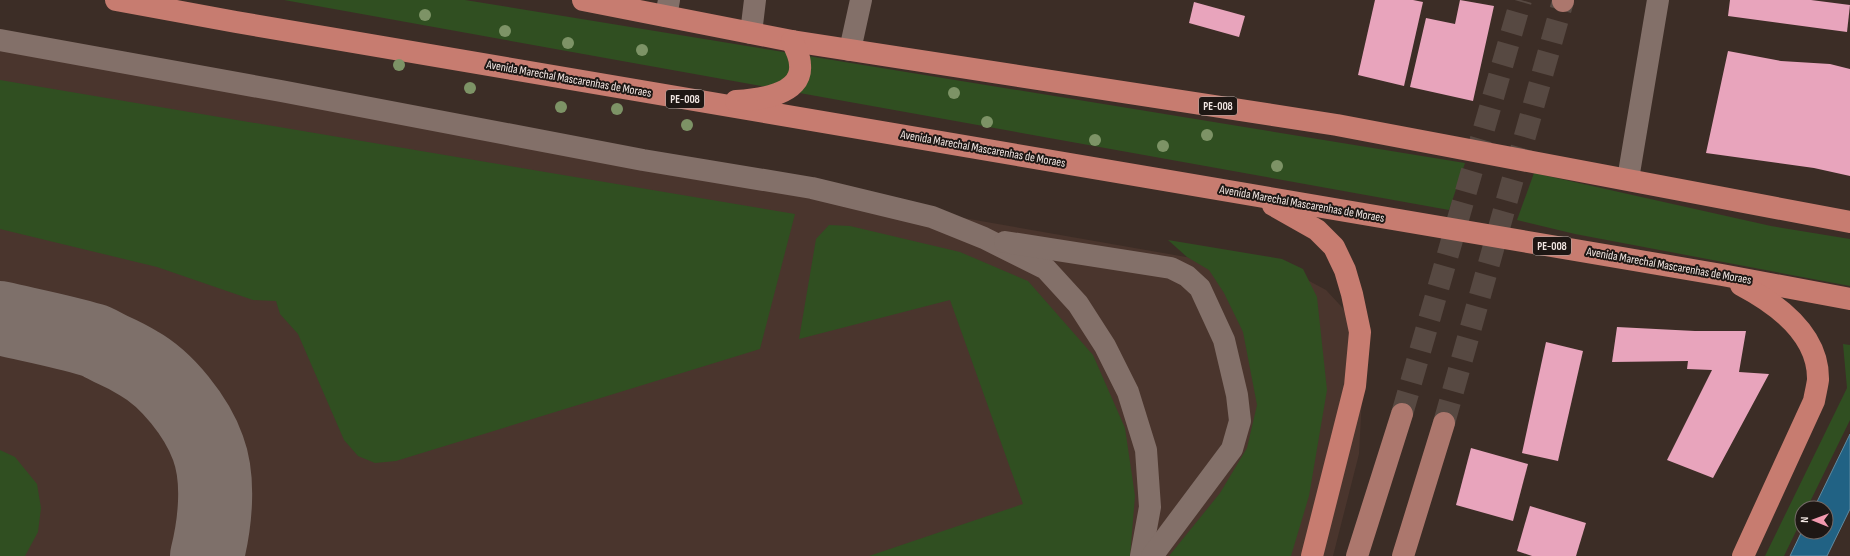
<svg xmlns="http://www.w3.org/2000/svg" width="1850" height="556" font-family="'Sofia Sans Condensed',sans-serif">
  <rect width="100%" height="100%" fill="#3c2d26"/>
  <path fill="#4a352d" d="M0 45 843 197 1266 271 1296 274 1326 290 1352 318 1363 378 1359 454 1333 556H0Z"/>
  <g fill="#304f21">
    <path d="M284 0H465L1465 163 1449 210Z"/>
    <path d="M0 80 795 214 760 349 396 461 375 463 358 456 344 440 298 334 280 314 276 301 253 300 157 267 0 229Z"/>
    <path d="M1534 173 1771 226 1850 239V286L1575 234 1517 220Z"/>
    <path d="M829 225 850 226 960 252 1028 281 1093 355 1125 428 1135 496 1130 556H869L1023 504 950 300 799 339 816 239Z"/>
    <path d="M1168 240 1282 259 1303 269 1317 297 1327 390 1309 496 1291 556H1169L1220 493 1247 448 1257 405 1243 332 1224 293 1209 270 1187 257Z"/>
    <path d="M1843 344 1850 345V420L1807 508H1802V519L1784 556H1765L1847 388Z"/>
    <path d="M0 450 15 457 37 484 41 508 38 532 25 556H0Z"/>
  </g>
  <path fill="#216284" stroke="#608aa0" d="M1850 434V509L1827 556H1790L1802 531 1826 532V508H1814Z"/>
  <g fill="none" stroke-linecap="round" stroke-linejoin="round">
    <path stroke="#7e706a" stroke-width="74" d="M0 318C30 325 62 331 92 340 99 342 106 347 113 350 122 354 130 358 138 363 167 379 197 417 208 448 220 480 215 524 207 556"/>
  </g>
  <g fill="#e8a4bc">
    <path d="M1375 0H1413L1423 2 1404 86 1358 75Z"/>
    <path d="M1460 0 1494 6 1473 101 1410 87 1426 18 1455 24Z"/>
    <path d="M1730 0H1811L1850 5 1847 32 1728 16Z"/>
    <path d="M1194 2 1245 16 1239 37 1189 23Z"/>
    <path d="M1728 51 1781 61 1830 64 1850 69V176L1814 168 1706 153Z"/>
    <path d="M1617 327 1695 331H1746L1739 372 1769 374 1713 478 1667 460 1712 370 1687 369 1688 361 1612 362Z"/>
    <path d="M1546 342 1583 351 1558 461 1522 453Z"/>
    <path d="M1471 448 1528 464 1513 521 1456 505Z"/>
    <path d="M1530 506 1586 523 1576 556H1532L1517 551Z"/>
  </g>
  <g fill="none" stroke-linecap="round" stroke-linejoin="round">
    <g stroke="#574942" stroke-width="22" stroke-dasharray="22 11" stroke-linecap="butt">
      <path d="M1402 414 1521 0"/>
      <path d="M1444 423 1563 1"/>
    </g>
    <g stroke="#837069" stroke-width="22">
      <path d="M666 16 669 0"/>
      <path d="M751 33 755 0"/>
      <path d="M0 40 281 91 643 160 812 188 932 217 984 238 1046 269 1078 304 1105 346 1128 392 1146 450 1150 507 1141 556"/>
      <path d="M850 50 861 0"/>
      <path d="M1628 179 1658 0"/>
      <path d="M1005 242 1171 268 1187 276 1200 288 1224 340 1237 395 1240 421 1232 449 1152 556"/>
    </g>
    <g stroke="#ac776d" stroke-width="22">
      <path d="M1563 1V0"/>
      <path d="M1357 556 1402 414"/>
      <path d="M1403 556 1444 423"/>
    </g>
    <g stroke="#c77c70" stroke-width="22">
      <path d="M116 0 236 22 1722 275 1850 299"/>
      <path d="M583 0 792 41 1337 125 1850 222"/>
      <path d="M736 101C757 100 803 95 800 65 800 57 796 49 792 41"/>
      <path d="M1273 205 1317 230 1334 247 1345 270 1352 294 1360 332 1355 386 1312 556"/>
      <path d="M1741 285C1777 304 1819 334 1818 380 1817 387 1815 395 1814 401L1743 556"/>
    </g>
  </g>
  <g fill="#7d9366">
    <circle cx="425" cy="15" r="6"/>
    <circle cx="505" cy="31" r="6"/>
    <circle cx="568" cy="43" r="6"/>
    <circle cx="642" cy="50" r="6"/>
    <circle cx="399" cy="65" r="6"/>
    <circle cx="470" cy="88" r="6"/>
    <circle cx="954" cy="93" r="6"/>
    <circle cx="561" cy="107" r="6"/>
    <circle cx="617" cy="109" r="6"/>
    <circle cx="987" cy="122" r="6"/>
    <circle cx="687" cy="125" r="6"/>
    <circle cx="1207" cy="135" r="6"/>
    <circle cx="1095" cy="140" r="6"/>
    <circle cx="1163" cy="146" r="6"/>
    <circle cx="1277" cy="166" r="6"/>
  </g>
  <g text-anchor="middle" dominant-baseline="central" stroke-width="4" stroke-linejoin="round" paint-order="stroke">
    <g fill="#1e1714" stroke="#b2a9a5" stroke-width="1">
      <rect x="666" y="90" width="38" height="18" rx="3"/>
      <rect x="1199" y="97" width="38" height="18" rx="3"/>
      <rect x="1533" y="237" width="38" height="18" rx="3"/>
    </g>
    <g font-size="11" font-weight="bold" fill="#f2e7e3">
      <text x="685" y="99">PE-008</text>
      <text x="1218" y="106">PE-008</text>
      <text x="1552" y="246">PE-008</text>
    </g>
    <g font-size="12" fill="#f2e7e3" stroke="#1e1714">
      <text transform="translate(569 79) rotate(10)">Avenida Marechal Mascarenhas de Moraes</text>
      <text transform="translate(983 149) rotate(10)">Avenida Marechal Mascarenhas de Moraes</text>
      <text transform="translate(1302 204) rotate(10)">Avenida Marechal Mascarenhas de Moraes</text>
      <text transform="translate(1669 266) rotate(10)">Avenida Marechal Mascarenhas de Moraes</text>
    </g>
  </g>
  <g transform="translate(1814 520) rotate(271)"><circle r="19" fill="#1e1714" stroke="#736a67"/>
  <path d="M0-3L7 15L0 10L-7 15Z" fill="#f29aaf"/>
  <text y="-6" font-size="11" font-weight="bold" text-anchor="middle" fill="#f2e7e3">N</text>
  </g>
</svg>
